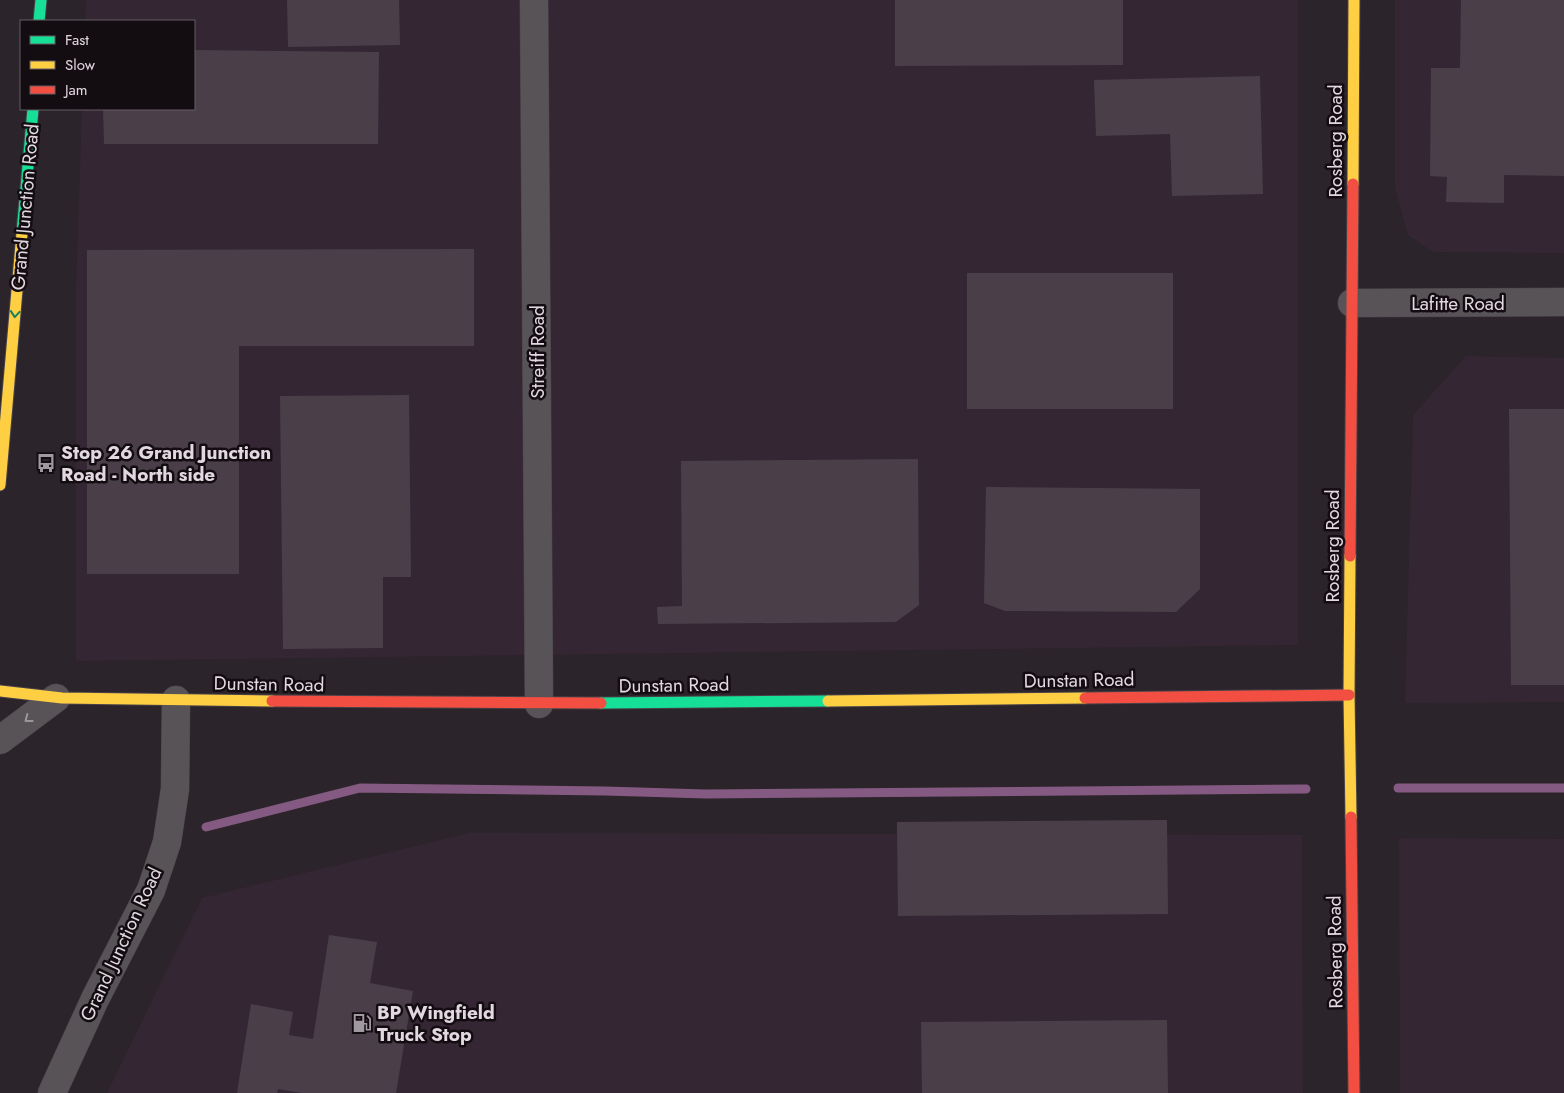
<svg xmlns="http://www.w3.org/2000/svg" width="1564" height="1093" font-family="Jost,sans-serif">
  <rect width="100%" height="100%" fill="#2b242a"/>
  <g fill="#352634">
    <path d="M86 0H1298V645L76 661V288L82 109H194V21H85Z"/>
    <path d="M1395 0H1564V253L1433 252 1408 235 1395 188Z"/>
    <path d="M1466 356 1564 358V702L1405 703 1413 415Z"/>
    <path d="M469 833 1302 835 1303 1093H107L202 898Z"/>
    <path d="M1399 838 1564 839V1093H1400Z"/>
  </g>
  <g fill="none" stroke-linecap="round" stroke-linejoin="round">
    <g stroke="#855a82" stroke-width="9">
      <path d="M1398 788H1564"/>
      <path d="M206 827 360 788 605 791 706 794 1306 789"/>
    </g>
  </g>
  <g fill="#4a3f49">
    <path d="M287 0H399L400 45 288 47Z"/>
    <path d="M895 0H1123V65L895 66Z"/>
    <path d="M1461 0H1564V176L1504 175V203L1446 202 1447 177 1430 176 1431 68H1460Z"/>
    <path d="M194 50 379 52 378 144H104L103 109H194Z"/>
    <path d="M1260 76 1263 194 1172 196 1170 134 1096 136 1094 80Z"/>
    <path d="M474 249V346H239V574H87V250Z"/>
    <rect x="967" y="273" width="206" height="136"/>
    <path d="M409 395 411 577H383V648L283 649 280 396Z"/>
    <path d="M1509 409H1564V685H1511Z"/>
    <path d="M918 459 919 605 896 622 658 624 657 607 682 606 681 461Z"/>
    <path d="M986 487 1200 489V589L1176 612 1005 611 984 603Z"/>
    <path d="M1167 820 1168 914 898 916 897 822Z"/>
    <path d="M329 935 377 942 370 983 413 991 396 1093H302L278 1089 277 1093H237L251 1004 293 1012 289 1035 313 1039Z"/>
    <path d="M1167 1020 1168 1093H922L921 1022Z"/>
  </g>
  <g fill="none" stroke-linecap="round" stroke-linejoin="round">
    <g stroke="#484248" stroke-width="29">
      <g id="street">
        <path d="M534 0 539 704"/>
        <path d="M1352 303 1564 302"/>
        <path d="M0 740 56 698"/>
        <path d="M52 1093 95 999 151 890 167 842 175 789 176 700"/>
      </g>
    </g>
    <g stroke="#484248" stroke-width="13">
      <g id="fast">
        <path d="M39 21 41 0"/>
        <path d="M22 233 33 109"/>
        <path d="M601 703 828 701"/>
      </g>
    </g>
    <g stroke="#484248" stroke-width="13">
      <g id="slow">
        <path d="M1353 184 1354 0"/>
        <path d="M0 485 22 233"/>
        <path d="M1350 556 1349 695 1351 817"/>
        <path d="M0 691 62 698 272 701"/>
        <path d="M828 701 1085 698"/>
      </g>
    </g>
    <g stroke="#484248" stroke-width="13">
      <g id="jam">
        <path d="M1350 556 1353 184"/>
        <path d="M1085 698 1349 695"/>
        <path d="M272 701 601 703"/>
        <path d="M1351 817 1354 1093"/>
      </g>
    </g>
    <use href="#street" stroke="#575357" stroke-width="28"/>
    <use href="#fast" stroke="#16e098" stroke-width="11"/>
    <use href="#slow" stroke="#ffcf43" stroke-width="11"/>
    <use href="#jam" stroke="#f24e42" stroke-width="11"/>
  </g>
  <defs><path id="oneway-chevron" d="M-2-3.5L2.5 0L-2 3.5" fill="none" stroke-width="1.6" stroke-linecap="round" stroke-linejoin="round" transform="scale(1.25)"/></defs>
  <use stroke="#15815c" href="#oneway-chevron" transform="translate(15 314) rotate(95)"/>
  <use stroke="#9c969c" href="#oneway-chevron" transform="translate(28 719) rotate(143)"/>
  <defs>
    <g id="bus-bare" transform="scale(1.5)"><path d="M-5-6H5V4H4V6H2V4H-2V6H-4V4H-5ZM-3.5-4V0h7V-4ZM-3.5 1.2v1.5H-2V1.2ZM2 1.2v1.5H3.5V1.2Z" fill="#a199a0" stroke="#130d12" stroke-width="2.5" paint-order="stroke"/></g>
    <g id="fuel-bare" transform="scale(1.5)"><path d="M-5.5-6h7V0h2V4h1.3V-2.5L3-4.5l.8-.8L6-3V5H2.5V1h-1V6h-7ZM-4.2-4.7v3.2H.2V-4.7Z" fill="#a199a0" stroke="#130d12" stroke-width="2.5" paint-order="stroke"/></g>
  </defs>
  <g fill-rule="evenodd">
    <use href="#bus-bare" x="46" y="463"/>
    <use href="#fuel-bare" x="362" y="1023"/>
  </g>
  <g text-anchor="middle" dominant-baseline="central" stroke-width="5" stroke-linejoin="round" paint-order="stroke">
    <g font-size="19" fill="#e1d8e0" stroke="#130d12">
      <text transform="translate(1335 141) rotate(-90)">Rosberg Road</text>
      <text transform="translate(25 207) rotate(-85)">Grand Junction Road</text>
      <text x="1458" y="303">Lafitte Road</text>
      <text transform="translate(537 352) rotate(-90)">Streiff Road</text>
      <text transform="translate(1332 546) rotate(-90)">Rosberg Road</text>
      <text transform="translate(1079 680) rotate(-1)">Dunstan Road</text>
      <text transform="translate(269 684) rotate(1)">Dunstan Road</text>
      <text transform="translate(674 685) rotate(-1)">Dunstan Road</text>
      <text transform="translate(121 944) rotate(-65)">Grand Junction Road</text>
      <text transform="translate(1335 952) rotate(-91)">Rosberg Road</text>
    </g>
    <g font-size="19" font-weight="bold" fill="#e1d8e0" stroke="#130d12" text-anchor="start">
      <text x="61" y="452">Stop 26 Grand Junction<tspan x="61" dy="22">Road - North side</tspan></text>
      <text x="377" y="1012">BP Wingfield<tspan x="377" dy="22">Truck Stop</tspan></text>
    </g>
  </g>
  <rect x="20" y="20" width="175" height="90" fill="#130d12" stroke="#655e64"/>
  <rect x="30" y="36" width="25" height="8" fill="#16e098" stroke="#655e64"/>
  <text x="65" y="45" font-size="15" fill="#e1d8e0">Fast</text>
  <rect x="30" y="61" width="25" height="8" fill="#ffcf43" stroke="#655e64"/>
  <text x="65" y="70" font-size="15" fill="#e1d8e0">Slow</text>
  <rect x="30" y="86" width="25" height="8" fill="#f24e42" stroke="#655e64"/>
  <text x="65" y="95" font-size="15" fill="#e1d8e0">Jam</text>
</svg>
